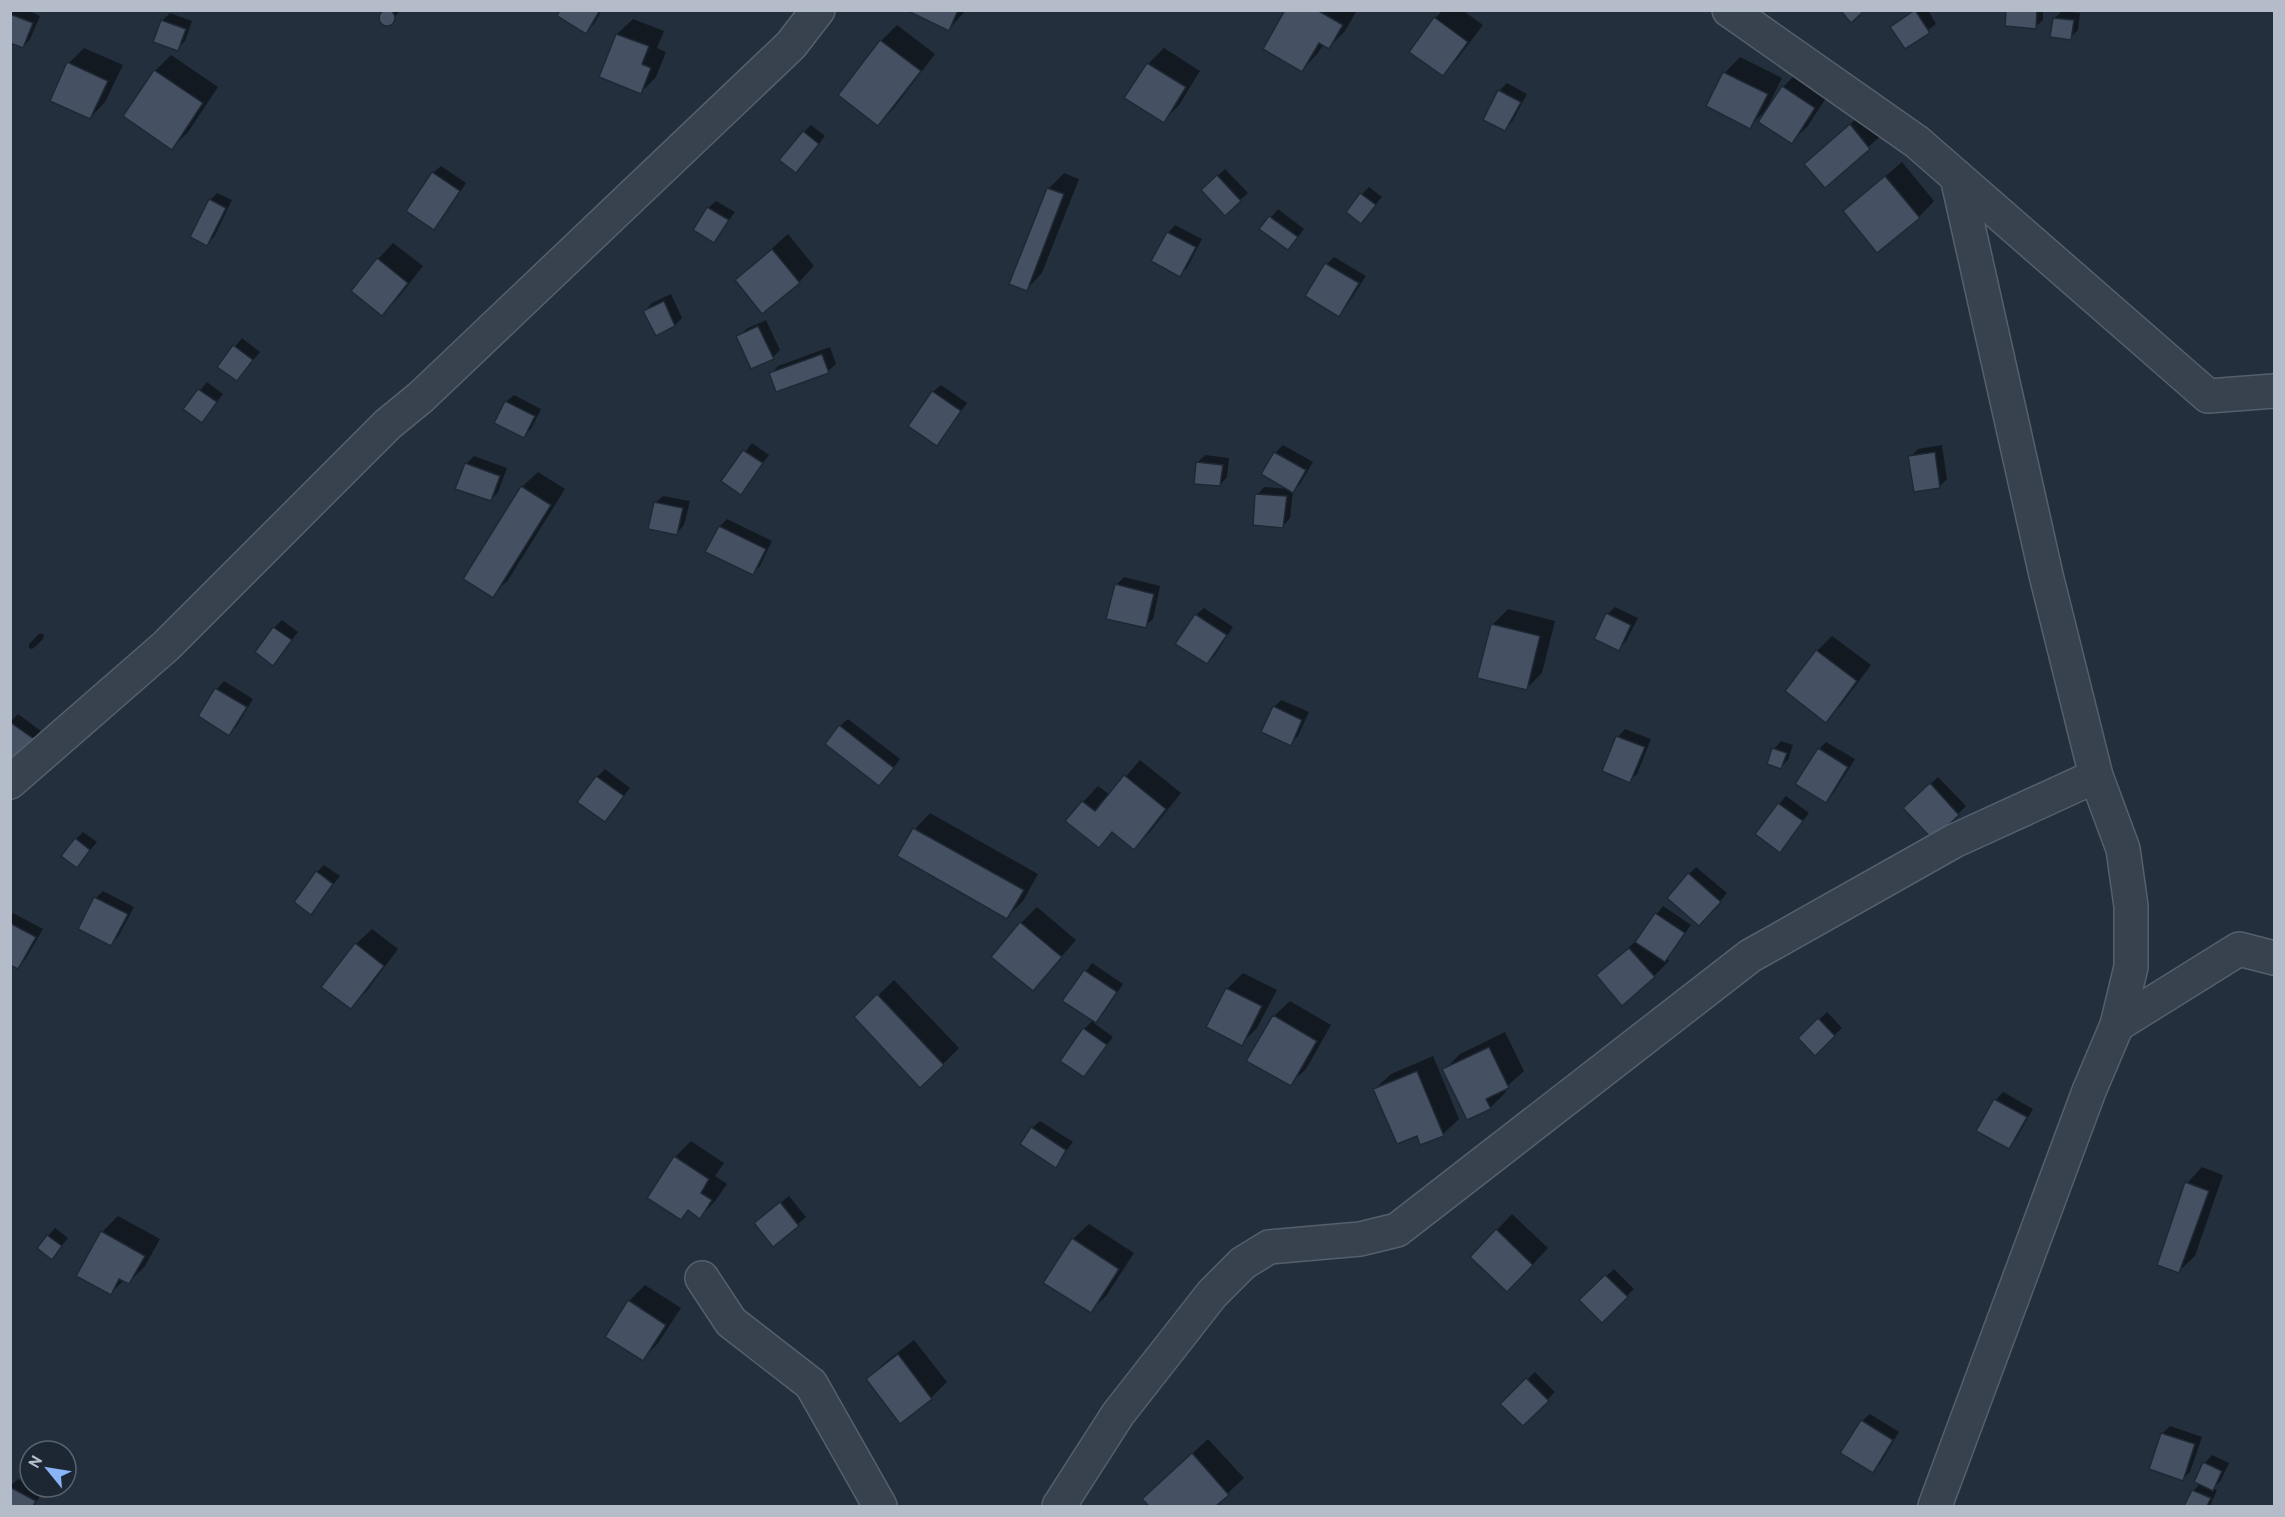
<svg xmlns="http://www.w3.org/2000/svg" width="2285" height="1517" font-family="Overpass,sans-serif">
  <rect width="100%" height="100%" fill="#242f3e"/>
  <g fill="#0007">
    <path d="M10 10H28L40 16 30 39 23 47 10 41Z"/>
    <path d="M385 10H401L388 24 383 23 380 20 381 14Z"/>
    <path d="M562 10H602L594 24 586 32Z"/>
    <path d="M910 10H966L949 29Z"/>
    <path d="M1287 10H1357L1345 31 1329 47 1324 44 1317 54 1302 70Z"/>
    <path d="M1443 10H1462L1483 25 1458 58 1443 74 1435 18Z"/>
    <path d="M1914 10H1928L1936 24 1905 47 1892 27Z"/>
    <path d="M2008 10H2043V20L2035 27Z"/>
    <path d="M2062 11 2080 13 2078 30 2070 38 2054 19Z"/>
    <path d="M170 13 192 21 185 41 177 49 162 21Z"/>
    <path d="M633 19 664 31 657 48 666 52 656 77 641 92 601 76 617 34Z"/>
    <path d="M897 25 935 54 894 108 878 124 840 94 881 41Z"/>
    <path d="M84 48 123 65 105 102 90 118 69 63Z"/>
    <path d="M1164 48 1200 71 1179 105 1164 121 1148 64Z"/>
    <path d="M171 55 218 87 188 132 172 148 155 71Z"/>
    <path d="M1740 57 1782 78 1766 110 1749 127 1708 105 1725 73Z"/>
    <path d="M1799 71 1830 92 1807 127 1791 142 1783 87Z"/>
    <path d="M1507 83 1527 94 1512 122 1505 129 1499 91Z"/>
    <path d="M1866 110 1885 132 1825 186 1806 164Z"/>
    <path d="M811 125 825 136 803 164 804 132Z"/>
    <path d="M1902 162 1934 201 1919 217 1845 211Z"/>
    <path d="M441 166 466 183 441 221 434 228 433 173Z"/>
    <path d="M1225 169 1248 193 1225 214 1203 190Z"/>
    <path d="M1064 173 1079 179 1042 273 1027 289 1048 189Z"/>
    <path d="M1369 187 1382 197 1361 222 1362 194Z"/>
    <path d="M217 193 232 200 214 237 207 244 210 200Z"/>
    <path d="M716 201 735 212 714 241 708 208Z"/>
    <path d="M1278 209 1304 229 1295 241 1262 228Z"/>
    <path d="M1175 225 1202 239 1187 268 1180 275 1168 233Z"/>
    <path d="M788 234 814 266 799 282 737 280Z"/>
    <path d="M393 243 423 266 398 298 382 314 353 291 378 259Z"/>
    <path d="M1334 257 1366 276 1346 307 1338 315 1327 264Z"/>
    <path d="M671 294 682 318 675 325 645 311 652 303Z"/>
    <path d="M766 320 780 350 773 357 738 337 746 329Z"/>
    <path d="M242 338 260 352 237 380 219 367Z"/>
    <path d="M830 347 836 364 828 371 771 374 778 366Z"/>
    <path d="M207 382 223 394 202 421 185 409Z"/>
    <path d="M941 385 967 403 937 444 933 392Z"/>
    <path d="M514 395 541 409 531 429 523 436 506 402Z"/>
    <path d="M752 443 769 455 740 493 723 481Z"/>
    <path d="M1283 445 1313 462 1300 484 1293 491 1290 518 1283 526 1257 495 1264 487 1290 489 1263 473 1275 453Z"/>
    <path d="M1942 445 1947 479 1940 486 1910 457 1918 449Z"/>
    <path d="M1205 455 1229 458 1227 477 1220 485 1197 463Z"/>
    <path d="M474 456 507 468 498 492 491 500 457 488 466 464Z"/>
    <path d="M538 472 565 489 508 580 492 596 522 487Z"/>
    <path d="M663 496 690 501 684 525 677 533 655 503Z"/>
    <path d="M727 519 772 541 760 566 752 574 707 552 720 526Z"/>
    <path d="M1124 577 1160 586 1153 619 1145 626 1116 585Z"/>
    <path d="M1615 607 1638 618 1626 641 1619 649 1608 614Z"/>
    <path d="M1204 608 1233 627 1215 655 1207 663 1196 615Z"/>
    <path d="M1508 609 1555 621 1542 673 1526 689 1492 625Z"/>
    <path d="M282 620 298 632 273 664 274 628Z"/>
    <path d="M40 633 44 635 43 639 35 647 32 649 29 648V644Z"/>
    <path d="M1832 636 1871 665 1841 705 1825 721 1817 651Z"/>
    <path d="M224 681 253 699 237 726 229 734 200 715 217 689Z"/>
    <path d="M1281 700 1309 712 1298 736 1290 744 1274 707Z"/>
    <path d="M18 714 41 731 25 752 10 754V722Z"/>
    <path d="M848 719 900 759 887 777 840 726Z"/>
    <path d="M1625 729 1651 739 1637 774 1629 781 1604 770 1618 737Z"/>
    <path d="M1781 741 1793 745 1788 760 1781 767 1774 749Z"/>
    <path d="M1826 742 1855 759 1833 794 1825 801 1819 749Z"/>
    <path d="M1140 760 1181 793 1150 832 1134 848 1114 831 1099 846 1083 802 1098 786 1110 795Z"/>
    <path d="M605 769 630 788 605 820 597 777Z"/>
    <path d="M1938 777 1966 806 1933 838 1905 808Z"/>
    <path d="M1786 796 1809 813 1780 851 1779 804Z"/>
    <path d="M930 813 1038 874 1023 901 1007 917 915 829Z"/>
    <path d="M83 832 97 842 77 866 76 839Z"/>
    <path d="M324 865 340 876 311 913 317 872Z"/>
    <path d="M1696 867 1727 893 1707 917 1689 874Z"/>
    <path d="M103 891 134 907 118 937 110 944 96 898Z"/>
    <path d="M1663 906 1691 925 1667 958 1669 961 1654 976 1598 975 1638 939Z"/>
    <path d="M1037 907 1076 940 1033 989 1021 923Z"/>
    <path d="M13 913 43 929 25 960 18 967 10 963V916Z"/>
    <path d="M372 929 398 949 366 992 350 1007 356 944Z"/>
    <path d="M1092 963 1123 984 1103 1014 1094 1023 1113 1037 1084 1075V1029L1093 1020 1064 1001Z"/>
    <path d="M1243 973 1277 990 1257 1028 1241 1044 1208 1027 1227 989Z"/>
    <path d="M894 980 959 1048 921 1086 856 1017Z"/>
    <path d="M1290 1001 1331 1025 1306 1069 1290 1084 1274 1016Z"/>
    <path d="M1827 1012 1842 1028 1815 1054 1800 1038Z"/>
    <path d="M1505 1032 1524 1071 1504 1089 1506 1092 1490 1108 1444 1070 1460 1054Z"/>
    <path d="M1433 1056 1459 1119 1443 1134H1418L1375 1089 1391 1074Z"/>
    <path d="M2003 1092 2033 1109 2016 1139 2009 1147 1978 1130 1996 1100Z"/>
    <path d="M1040 1121 1073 1142 1055 1166 1032 1128Z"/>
    <path d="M691 1141 724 1163 715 1176 727 1184 715 1201 700 1217 689 1210 681 1218 675 1157Z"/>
    <path d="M2202 1167 2223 1175 2195 1256 2179 1271 2187 1183Z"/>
    <path d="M789 1196 806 1217 773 1245 756 1223Z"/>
    <path d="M1512 1214 1548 1248 1523 1275 1497 1230Z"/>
    <path d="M118 1216 160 1239 145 1266 129 1282 124 1280 111 1293 102 1232Z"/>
    <path d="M1089 1224 1134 1253 1106 1296 1090 1311 1073 1239Z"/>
    <path d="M55 1228 68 1238 52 1258 48 1236Z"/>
    <path d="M1614 1269 1634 1289 1602 1321 1581 1300Z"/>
    <path d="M645 1285 681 1308 658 1343 643 1359 607 1336 629 1301Z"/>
    <path d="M914 1340 947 1382 931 1398 900 1422 868 1379 883 1364Z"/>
    <path d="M1535 1372 1555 1392 1523 1424 1502 1404Z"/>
    <path d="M1870 1414 1899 1432 1880 1464 1872 1471 1862 1421Z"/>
    <path d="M2170 1426 2202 1437 2190 1472 2182 1479 2151 1468 2163 1433Z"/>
    <path d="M1208 1439 1244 1478 1214 1506H1151L1144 1499Z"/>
    <path d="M2212 1455 2229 1463 2220 1482 2213 1488 2217 1490 2210 1506H2186L2193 1491 2200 1484 2205 1463Z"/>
    <path d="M18 1479 42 1493 34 1506H10V1486Z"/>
  </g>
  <g fill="#455162" stroke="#1f2835" stroke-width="1.5">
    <path d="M560 10H600L586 34 557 16Z"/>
    <path d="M906 10H958L949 31Z"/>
    <path d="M1285 10H1317L1343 25 1329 49 1319 43 1302 72 1263 49Z"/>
    <path d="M1840 10H1865L1851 23Z"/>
    <path d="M1915 10 1930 33 1905 49 1890 27Z"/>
    <path d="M2006 10H2037L2036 29 2005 26Z"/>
    <circle cx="387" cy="18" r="8"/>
    <path d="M10 14 33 23 23 48 10 43Z"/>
    <path d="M1434 17 1468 42 1443 76 1409 52Z"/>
    <path d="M2053 18 2074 20 2071 40 2050 37Z"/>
    <path d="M161 20 186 29 178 51 153 42Z"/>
    <path d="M616 34 649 46 642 64 651 68 641 94 599 77Z"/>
    <path d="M880 40 921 71 878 126 838 95Z"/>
    <path d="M67 62 108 81 90 119 50 101Z"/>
    <path d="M1147 63 1186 87 1164 123 1124 98Z"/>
    <path d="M154 70 203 103 172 150 123 116Z"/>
    <path d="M1723 72 1768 94 1750 129 1706 106Z"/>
    <path d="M1782 86 1815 108 1792 144 1758 122Z"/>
    <path d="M1498 90 1521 102 1505 131 1483 120Z"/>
    <path d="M1850 124 1870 149 1825 188 1804 164Z"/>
    <path d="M803 131 819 144 796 173 779 160Z"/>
    <path d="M432 172 460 191 434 230 406 211Z"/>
    <path d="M1217 175 1241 201 1225 216 1201 190Z"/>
    <path d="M1885 176 1920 218 1877 253 1843 211Z"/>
    <path d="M1047 188 1064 194 1027 291 1009 284Z"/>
    <path d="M1360 193 1376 205 1361 224 1346 212Z"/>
    <path d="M209 199 226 208 207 246 190 237Z"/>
    <path d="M707 207 729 220 714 243 693 230Z"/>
    <path d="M1269 216 1298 237 1288 250 1259 229Z"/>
    <path d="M1167 232 1196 247 1180 277 1151 261Z"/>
    <path d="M772 249 800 283 762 314 735 280Z"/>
    <path d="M377 258 408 283 382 316 351 291Z"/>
    <path d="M1325 263 1359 283 1339 317 1305 296Z"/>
    <path d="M664 301 675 326 656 336 643 311Z"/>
    <path d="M758 326 774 359 751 369 736 336Z"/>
    <path d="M233 345 253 360 237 381 217 367Z"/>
    <path d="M822 354 829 373 776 392 769 373Z"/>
    <path d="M198 389 217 402 202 423 183 409Z"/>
    <path d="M932 391 961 411 937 446 908 426Z"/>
    <path d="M505 401 535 416 524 438 494 423Z"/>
    <path d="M743 450 763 463 741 495 721 481Z"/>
    <path d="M1274 452 1306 470 1293 493 1261 474Z"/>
    <path d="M1935 452 1940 488 1914 492 1908 456Z"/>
    <path d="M1196 462 1223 465 1220 486 1194 484Z"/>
    <path d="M465 463 500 476 491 501 455 489Z"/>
    <path d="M521 486 551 505 493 598 463 579Z"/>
    <path d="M1255 494 1287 496 1283 528 1253 525Z"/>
    <path d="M654 502 683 508 677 535 648 529Z"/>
    <path d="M719 526 766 549 753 575 705 552Z"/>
    <path d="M1115 584 1154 594 1146 628 1106 619Z"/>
    <path d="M1606 613 1631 625 1619 651 1594 639Z"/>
    <path d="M1195 614 1227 635 1207 664 1175 644Z"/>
    <path d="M1491 624 1540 636 1527 690 1477 678Z"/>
    <path d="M273 627 292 640 273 666 255 652Z"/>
    <path d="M1816 650 1857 681 1826 723 1785 691Z"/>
    <path d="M215 688 247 707 229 736 198 716Z"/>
    <path d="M1273 706 1302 720 1291 746 1261 732Z"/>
    <path d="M10 722 34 739 18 762 10 756Z"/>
    <path d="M839 725 894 768 879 786 825 744Z"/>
    <path d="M1616 736 1645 747 1630 783 1602 771Z"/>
    <path d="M1772 748 1787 753 1781 769 1767 764Z"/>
    <path d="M1818 748 1848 767 1826 803 1795 784Z"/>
    <path d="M1124 775 1166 809 1134 850 1112 832 1099 848 1065 821 1082 801 1095 811Z"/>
    <path d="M596 776 624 796 605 822 577 802Z"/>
    <path d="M1930 783 1959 815 1933 840 1903 808Z"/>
    <path d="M1778 803 1803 821 1780 853 1755 834Z"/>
    <path d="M913 828 1024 890 1007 919 897 856Z"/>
    <path d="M75 838 90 850 77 868 61 856Z"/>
    <path d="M316 871 333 884 311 915 294 902Z"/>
    <path d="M1688 873 1721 902 1699 926 1667 898Z"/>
    <path d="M94 897 128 914 111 946 78 929Z"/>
    <path d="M1655 913 1685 933 1665 962 1635 942Z"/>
    <path d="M1020 922 1062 957 1033 991 991 957Z"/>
    <path d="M10 923 36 937 18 969 10 965Z"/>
    <path d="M355 943 384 966 351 1009 321 987Z"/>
    <path d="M1629 948 1655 977 1622 1006 1596 975Z"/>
    <path d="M1084 970 1117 992 1096 1023 1062 1001Z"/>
    <path d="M1226 988 1262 1006 1242 1046 1206 1027Z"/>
    <path d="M877 994 944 1065 920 1088 854 1017Z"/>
    <path d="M1273 1015 1317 1041 1291 1086 1246 1061Z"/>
    <path d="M1818 1018 1835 1036 1815 1056 1798 1038Z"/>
    <path d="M1083 1028 1107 1045 1084 1077 1060 1061Z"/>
    <path d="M1489 1047 1509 1088 1486 1099 1491 1109 1467 1120 1442 1069Z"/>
    <path d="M1417 1071 1444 1136 1420 1145 1417 1136 1397 1144 1373 1089Z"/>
    <path d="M1994 1099 2027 1117 2009 1149 1976 1131Z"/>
    <path d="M1031 1127 1066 1150 1056 1168 1020 1144Z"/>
    <path d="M674 1156 709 1179 701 1193 712 1200 700 1219 688 1210 681 1220 647 1198Z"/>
    <path d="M2185 1182 2209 1191 2179 1273 2157 1265Z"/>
    <path d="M780 1202 799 1226 773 1247 754 1223Z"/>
    <path d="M1496 1229 1533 1265 1507 1292 1470 1257Z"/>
    <path d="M101 1231 145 1256 129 1284 119 1279 111 1295 76 1276Z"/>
    <path d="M47 1235 62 1246 52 1260 37 1248Z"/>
    <path d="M1072 1238 1119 1269 1091 1313 1043 1283Z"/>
    <path d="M1605 1275 1628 1297 1602 1323 1579 1300Z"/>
    <path d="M628 1300 666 1325 643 1361 605 1337Z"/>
    <path d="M898 1354 932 1399 900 1424 866 1379Z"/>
    <path d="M1526 1378 1549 1401 1523 1426 1500 1404Z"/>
    <path d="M1861 1420 1893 1440 1873 1473 1840 1453Z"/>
    <path d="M2161 1433 2195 1444 2183 1481 2149 1469Z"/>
    <path d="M1192 1453 1229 1495 1216 1506H1149L1142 1499Z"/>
    <path d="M2203 1462 2222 1471 2213 1491 2194 1482Z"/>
    <path d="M10 1487 36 1501 33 1506H10Z"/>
    <path d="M2192 1490 2211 1498 2207 1506H2184Z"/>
  </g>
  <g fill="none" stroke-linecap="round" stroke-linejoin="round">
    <g stroke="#565f6c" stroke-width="36">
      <g id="street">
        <path d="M1729 10 1917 142 2208 396 2274 391"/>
        <path d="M10 782 166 646 388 424 421 397 791 45 818 10"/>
        <path d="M2117 1025 2239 949 2274 958"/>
        <path d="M702 1278 731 1322 811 1384 880 1506"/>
        <path d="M1059 1506 1118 1414 1212 1294 1243 1263 1269 1247 1360 1239 1397 1230 1750 956 1954 841 2096 776"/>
        <path d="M1935 1506 2089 1091 2117 1025 2131 967V906L2123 849 2096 776 2046 575 1957 177"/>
      </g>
    </g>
    <use href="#street" stroke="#38414e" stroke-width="33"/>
  </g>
  <rect width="2285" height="1517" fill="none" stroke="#b4bcc9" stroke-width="24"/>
  <g transform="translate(48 1469) rotate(300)"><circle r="28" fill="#1d2633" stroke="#59626f" stroke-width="1.5"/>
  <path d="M0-4.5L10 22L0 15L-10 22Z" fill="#8ab4f8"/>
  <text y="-9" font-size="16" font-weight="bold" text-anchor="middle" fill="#b4bcc9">N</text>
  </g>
</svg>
